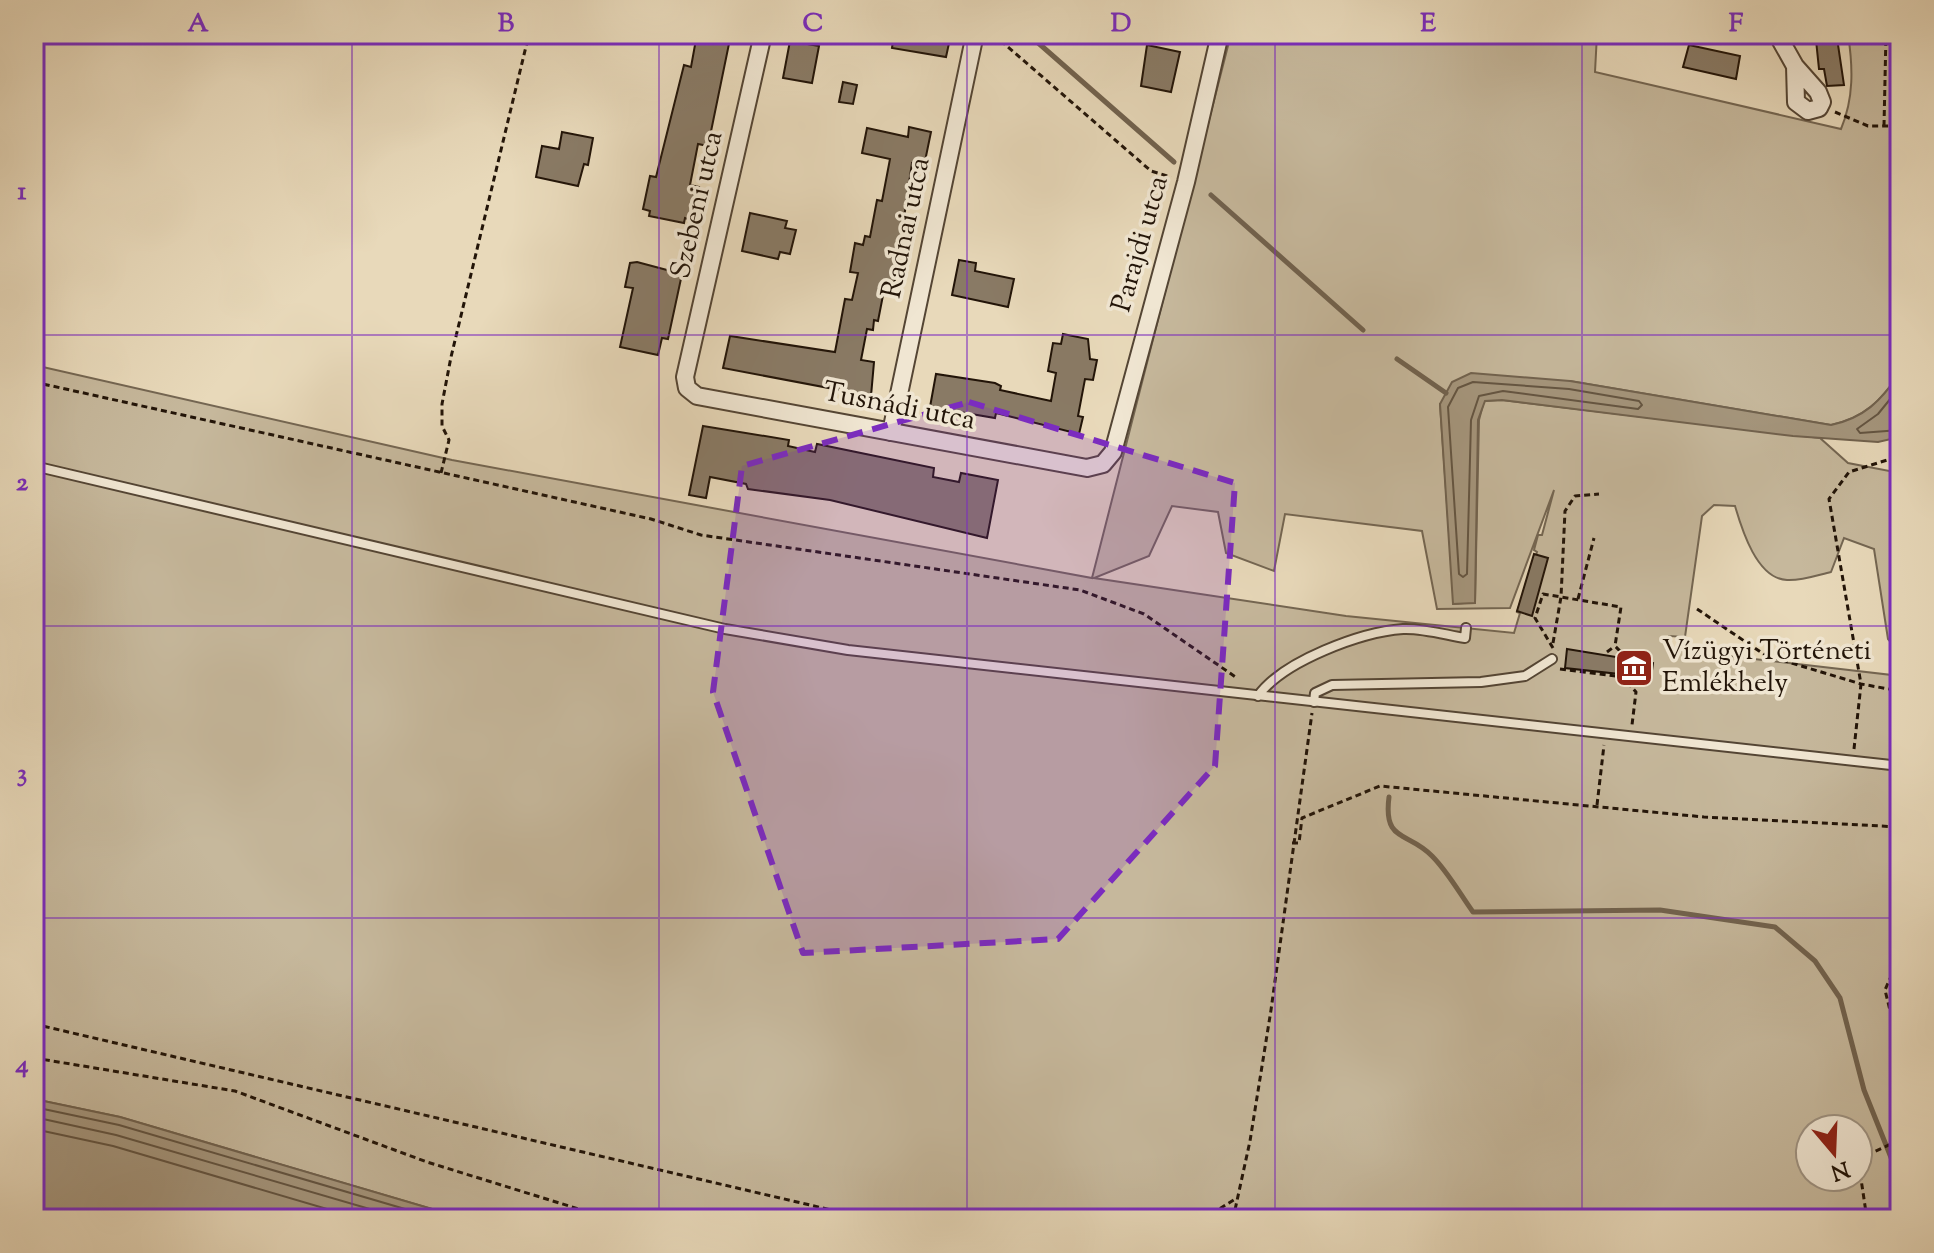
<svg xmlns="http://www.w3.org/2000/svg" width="1934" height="1253" font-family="'Sorts Mill Goudy',serif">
  <rect width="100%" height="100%" fill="#e8d9ba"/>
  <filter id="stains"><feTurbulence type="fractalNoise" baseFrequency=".0025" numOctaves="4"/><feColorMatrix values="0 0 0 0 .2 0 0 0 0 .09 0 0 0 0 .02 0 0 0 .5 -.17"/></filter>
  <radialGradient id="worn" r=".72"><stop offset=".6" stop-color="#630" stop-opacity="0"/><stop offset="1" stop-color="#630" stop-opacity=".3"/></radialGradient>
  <path fill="#c6b89c" stroke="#746652" stroke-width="2" fill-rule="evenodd" d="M1231 34H1597L1595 72 1841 129C1854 98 1853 67 1848 34H1895L1900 373C1880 401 1865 418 1831 425L1570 381 1440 404 1454 604 1475 602 1479 420 1484 401 1502 400 1820 438 1848 463 1900 473V653L1888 639 1874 549 1844 538 1831 572C1818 575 1801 581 1787 580 1757 579 1742 530 1735 506L1714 505 1702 516 1685 637 1669 636 1667 649 1900 676V1219H466L120 1117 34 1099V365L452 460 1092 578ZM1554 490 1542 535H1538L1534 550 1537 552 1517 612 1520 613 1514 633 1346 616 1094 578 1149 556 1172 506 1218 512 1226 553 1274 571 1285 514 1422 531 1437 609 1510 608ZM1810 1129H1858V1177H1810Z"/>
  <g fill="#a5967d" stroke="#71624e" stroke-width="2">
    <path d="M1895 34H1900V218Z"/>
    <path d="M1471 373 1570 381 1831 425C1864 418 1881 401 1900 373V437L1878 442 1793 436 1502 400 1485 401 1478 420 1475 603 1453 604 1440 404 1452 382Z"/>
    <path d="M34 1099 120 1117 466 1219H34Z"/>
  </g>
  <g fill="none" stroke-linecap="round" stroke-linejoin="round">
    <g stroke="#645542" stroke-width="2">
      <path d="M1473 382 1569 389 1639 401 1642 405 1638 409 1503 391 1479 396 1471 420 1467 574 1463 577 1459 574 1448 407 1458 388Z"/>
      <path d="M1900 387 1878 414 1857 429 1860 433 1900 430"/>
      <path d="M34 1107 119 1125 439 1219"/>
      <path d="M34 1117 116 1135 404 1219"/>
      <path d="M34 1129 113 1146 361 1219"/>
    </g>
    <g stroke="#71624e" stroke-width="5">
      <path d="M1028 34 1174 162"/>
      <path d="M1211 195 1363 330"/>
      <path d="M1397 359 1446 393"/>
      <path d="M1389 797C1383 843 1408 831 1432 856 1448 872 1460 894 1473 912L1660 910 1775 927 1815 961 1840 998 1864 1090 1900 1180"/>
    </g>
  </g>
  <g fill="#897a65" stroke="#221408" stroke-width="2">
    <path d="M697 34H731L708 146 698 144 690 185 699 187 692 220 685 218 684 223 649 216 650 211 643 209 650 176 656 177 684 65 691 67Z"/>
    <path d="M894 34H951L946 57 892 48Z"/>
    <path d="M1837 38 1844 85 1827 86 1824 69H1819L1816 40Z"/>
    <path d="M790 41 819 46 812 83 783 78Z"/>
    <path d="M1147 45 1180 52 1171 92 1141 86Z"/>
    <path d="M1689 45 1740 56 1736 79 1683 67Z"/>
    <path d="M843 82 857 85 853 104 839 102Z"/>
    <path d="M909 127 931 132 924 166 912 163 894 286 885 285 878 321 874 320 873 330 867 329 861 360 874 362 871 396 723 368 730 336 835 352 845 299 852 300 858 273 850 272 855 243 863 245 865 236 870 237 877 200 882 201 890 159 862 153 867 128 908 137Z"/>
    <path d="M562 132 593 138 588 165 584 164 578 186 536 177 542 146 559 149Z"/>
    <path d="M750 213 787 221 785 228 796 230 790 254 780 252 778 259 742 251Z"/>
    <path d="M959 260 976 263 975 271 1014 279 1008 307 952 295Z"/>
    <path d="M637 262 682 274 668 339 662 338 658 355 620 347 633 288 625 287 630 263Z"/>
    <path d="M1063 334 1088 339 1090 359 1097 360 1093 380 1085 379 1078 416 1083 417 1079 434 996 413 995 418 930 407 936 374 995 383 1001 386 1000 390 1051 401 1056 373 1048 371 1053 343 1061 344Z"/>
    <path d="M703 426 789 440 788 446 815 452 817 444 934 468 933 477 959 482 961 473 998 480 987 538 830 500 748 489 746 484 710 477 706 498 689 495Z"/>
    <path d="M1534 554 1548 558 1532 616 1517 611Z"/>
    <path d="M1567 649 1653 663 1651 678 1642 677 1641 683 1628 681V675L1565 668Z"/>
  </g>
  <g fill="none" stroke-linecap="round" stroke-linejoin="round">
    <g stroke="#544534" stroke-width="12">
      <g id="lane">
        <path d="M34 466 725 629 848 650 1900 766"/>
        <path d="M1258 696C1283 661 1361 632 1403 629 1423 628 1446 635 1465 638L1466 628"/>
        <path d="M1314 702 1315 693 1332 685 1481 682 1525 676 1552 659"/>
      </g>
    </g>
    <g stroke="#544534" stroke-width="20">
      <g id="street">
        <path d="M763 34 685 377 687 388 697 396 1087 468 1103 464 1113 452 1186 182 1220 34"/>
        <path d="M1777 34 1795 66 1818 92 1822 102 1819 108 1808 111 1796 102 1795 66"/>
        <path d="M891 432 975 34"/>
      </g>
    </g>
    <g stroke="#221408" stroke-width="3" stroke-dasharray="6 4" stroke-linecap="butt">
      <path d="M993 34 1151 171 1171 177"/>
      <path d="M1835 112 1868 126H1900"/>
      <path d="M1884 126 1886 34"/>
      <path d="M34 382 651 519 701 535 1080 590 1144 614 1237 678"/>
      <path d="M441 473 449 440 442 426V404L451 357 529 34"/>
      <path d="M1578 599 1594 538"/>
      <path d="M1697 609 1765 655 1861 684 1900 691"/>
      <path d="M1553 643 1561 597 1565 511 1575 496 1599 494"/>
      <path d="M1553 648 1535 618 1543 594 1621 607 1615 646 1621 652"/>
      <path d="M1607 652 1615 646"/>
      <path d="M1560 669 1623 677 1636 692 1632 725"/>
      <path d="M1854 749 1861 684 1829 499 1849 472 1900 456"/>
      <path d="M1597 805 1604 745"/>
      <path d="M1292 843H1299L1302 818 1380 786 1704 817 1900 827"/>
      <path d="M1900 956 1885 990 1900 1051"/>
      <path d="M34 1024 870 1219"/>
      <path d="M34 1058 235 1091 427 1162 611 1219"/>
      <path d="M1203 1219 1237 1198"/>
      <path d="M1233 1219 1250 1141 1271 1010 1312 713"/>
      <path d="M1867 1219 1858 1159 1900 1140"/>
    </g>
    <use href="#lane" stroke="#f0e6d2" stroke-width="8"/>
    <use href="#street" stroke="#f0e6d2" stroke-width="16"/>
  </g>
  <path fill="#7b2cbf" fill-opacity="0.2" stroke="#7b2cbf" stroke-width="6" stroke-dasharray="16 10" stroke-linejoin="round" d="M969 402 1235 483 1215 766 1058 939 803 953 713 692 742 466Z"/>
  <path fill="none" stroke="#7b2cbf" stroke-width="2" stroke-opacity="0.55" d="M352 34V1219M659 34V1219M967 34V1219M1275 34V1219M1582 34V1219M34 335H1900M34 626H1900M34 918H1900"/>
  <defs>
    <g id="museum-square" transform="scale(2)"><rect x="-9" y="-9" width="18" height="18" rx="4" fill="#8f2418" stroke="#f0e6d2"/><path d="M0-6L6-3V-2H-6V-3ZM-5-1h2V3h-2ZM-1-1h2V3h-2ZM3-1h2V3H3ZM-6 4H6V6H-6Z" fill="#fff"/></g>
  </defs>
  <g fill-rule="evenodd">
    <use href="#museum-square" x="1634" y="668"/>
  </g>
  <g text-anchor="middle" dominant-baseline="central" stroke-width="7" stroke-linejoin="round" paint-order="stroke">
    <g font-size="28" fill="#221408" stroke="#f0e6d2">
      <text transform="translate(698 205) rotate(-77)">Szebeni utca</text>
      <text transform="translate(907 228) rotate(-78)">Radnai utca</text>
      <text transform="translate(1141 244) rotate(-74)">Parajdi utca</text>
      <text transform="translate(899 407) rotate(11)">Tusnádi utca</text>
    </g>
    <g font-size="28" fill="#221408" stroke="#f0e6d2" text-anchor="start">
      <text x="1662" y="652">Vízügyi Történeti<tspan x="1662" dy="32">Emlékhely</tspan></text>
    </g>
  </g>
  <rect width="1934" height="1253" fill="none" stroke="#e8d9ba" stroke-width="88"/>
  <g transform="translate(1834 1153) rotate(161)"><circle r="38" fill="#f0e6d2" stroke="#9e9281" stroke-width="2"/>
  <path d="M0-6L14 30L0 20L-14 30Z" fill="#8f2418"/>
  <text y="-12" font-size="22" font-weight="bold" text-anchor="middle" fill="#221408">N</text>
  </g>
  <rect x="44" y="44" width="1846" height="1165" fill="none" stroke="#7b2cbf" stroke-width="3"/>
  <g font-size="26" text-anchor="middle" font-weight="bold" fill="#7b2cbf">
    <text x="198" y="31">A</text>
    <text x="506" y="31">B</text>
    <text x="813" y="31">C</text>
    <text x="1121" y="31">D</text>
    <text x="1428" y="31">E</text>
    <text x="1736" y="31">F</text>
    <text x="22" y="199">1</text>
    <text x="22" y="490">2</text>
    <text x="22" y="781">3</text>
    <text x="22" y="1072">4</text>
  </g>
  <rect width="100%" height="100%" filter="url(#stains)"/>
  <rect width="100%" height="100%" fill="url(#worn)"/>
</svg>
